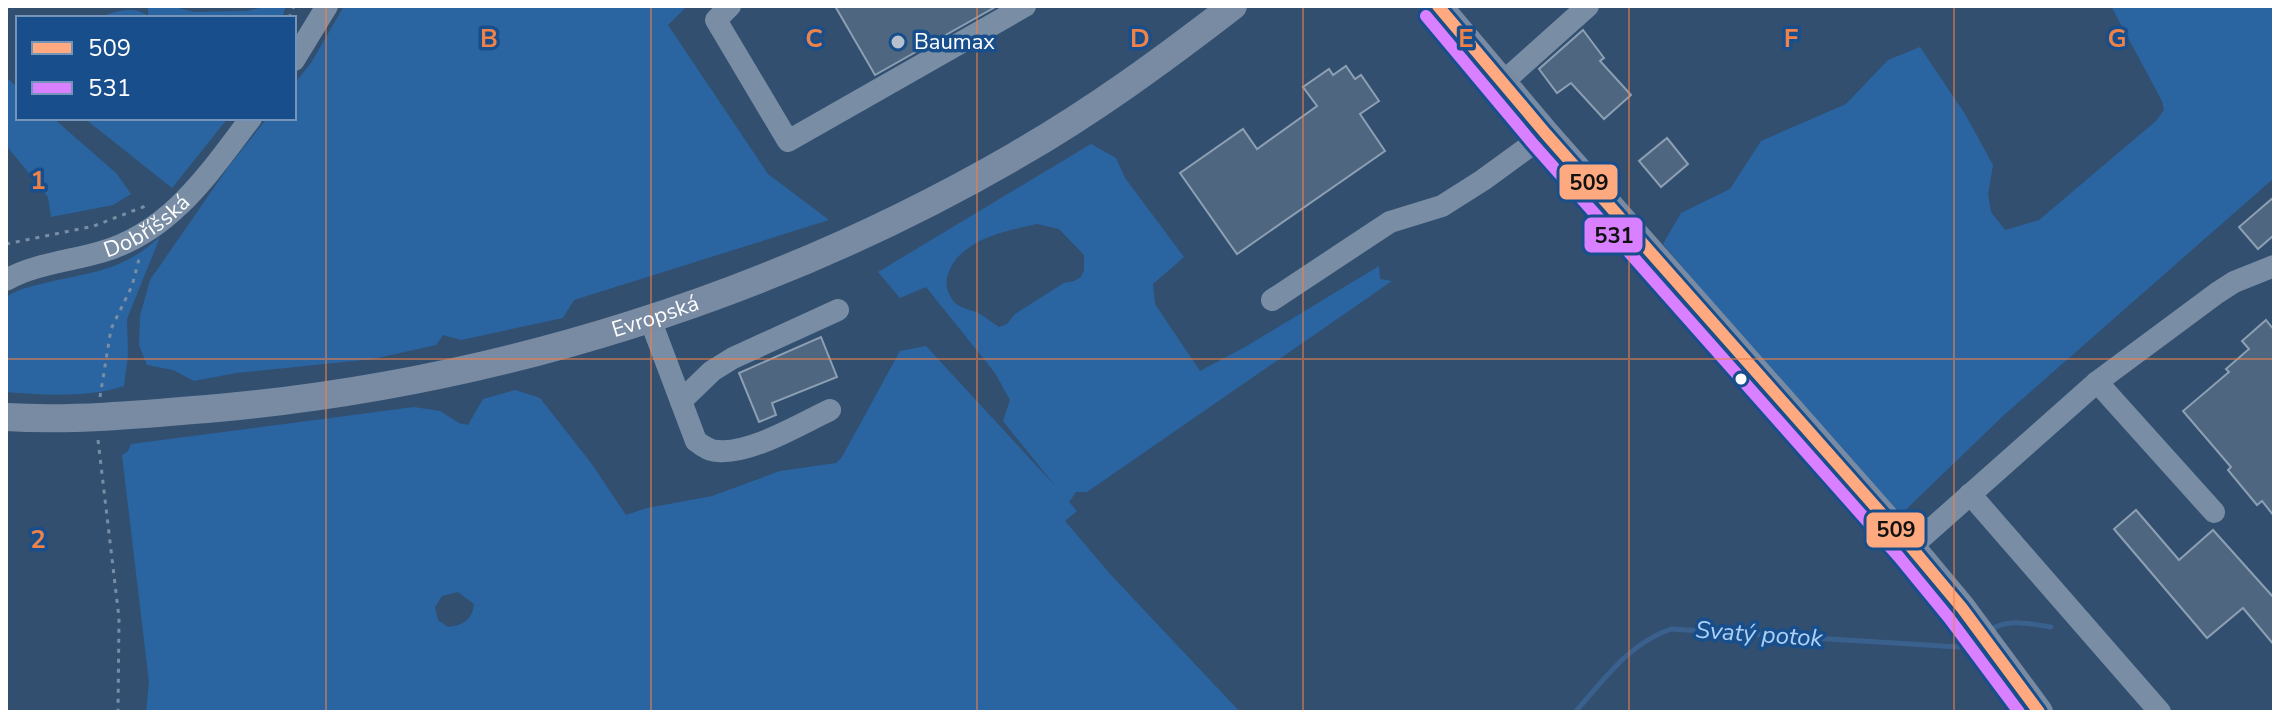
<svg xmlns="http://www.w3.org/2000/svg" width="2280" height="718" font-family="'Nunito Sans',sans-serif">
  <rect width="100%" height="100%" fill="#324f70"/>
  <g fill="#2a65a1" fill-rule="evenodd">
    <path d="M148 6H172L193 12 246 11 270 6H286L282 18H99C114 11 134 5 148 16Z"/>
    <path d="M344 6H687L668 25 768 174 829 220 574 300 563 318 461 340 443 335 436 345 373 359 236 373 194 381 173 370 147 365 139 345 140 316 150 280 229 166 267 118H294V84L311 63Z"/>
    <path d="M2111 6H2274V178L2004 415 1894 521 1663 244 1681 213 1730 189 1761 141 1846 104 1888 60 1920 47 1965 114 1993 165 1988 194 1991 212 2005 230 2039 220 2156 121 2164 110 2162 101Z"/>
    <path d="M6 77 18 88V118H53L116 173 131 194 113 205 51 217 48 197 6 145Z"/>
    <path d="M84 118H228L172 188Z"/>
    <path d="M1091 144 1116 158 1125 178 1184 257 1153 284 1155 304 1200 371 1245 347 1379 266 1380 279 1392 281 1087 492H1076L1069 502 1077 511 1065 521 1111 575 1240 712H146L149 682 122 455 128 451 131 444 414 407 440 411 459 423 468 425 483 399 515 390 540 398 591 463 626 515 647 508 712 496 780 471 836 463 842 457 900 351 926 346 1056 487 1003 421 1010 400 995 373 926 287 900 298 878 272ZM1037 224 1059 229 1084 255V270L1081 277 1074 281 1064 283 1015 314 1007 324 999 327C992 323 985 316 978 313 970 309 962 309 955 303 948 295 944 284 948 274 960 239 1005 231 1037 224ZM458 592 474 604C472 620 464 625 448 627L438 620 435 607 442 596Z"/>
    <path d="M160 237 127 319 128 355 124 386C88 398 44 395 6 392V297C19 288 38 285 53 281 97 272 126 268 160 237Z"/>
  </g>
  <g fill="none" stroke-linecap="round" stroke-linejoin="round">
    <g stroke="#3a618d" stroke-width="5">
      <path d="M1991 629C2011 618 2030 624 2051 627"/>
      <path d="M1575 712C1605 679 1628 644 1671 629L1958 647 1973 639"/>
    </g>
  </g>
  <g fill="#4e6680" stroke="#8d9fb3" stroke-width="2">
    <path d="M835 6H997L875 75Z"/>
    <path d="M1583 30 1604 58 1600 61 1631 95 1604 119 1571 83 1557 93 1539 69Z"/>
    <path d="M1346 66 1355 79 1361 75 1379 101 1360 114 1385 151 1237 254 1180 173 1243 129 1257 149 1317 106 1303 87 1329 69 1333 75Z"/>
    <path d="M1667 138 1688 164 1661 187 1639 161Z"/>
    <path d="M2274 197V235L2258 249 2239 227Z"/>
    <path d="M2266 320 2274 330V516L2262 501 2257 505 2228 470 2231 467 2183 411 2229 372 2226 369 2249 349 2242 341Z"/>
    <path d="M821 337 837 377 772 403 776 415 759 422 739 373Z"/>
    <path d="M2136 510 2179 560 2213 530 2274 598V645L2243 608 2207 638 2114 529Z"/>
  </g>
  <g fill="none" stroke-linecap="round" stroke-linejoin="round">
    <g stroke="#798ea5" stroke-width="3" stroke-dasharray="4 6" stroke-linecap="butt">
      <path d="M289 18 294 6"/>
      <path d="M6 244 94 226 148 205"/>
      <path d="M100 397 111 329 132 286 140 255"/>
      <path d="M98 440 119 618 118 712"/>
    </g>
    <g stroke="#798ea5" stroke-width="22">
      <path d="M730 6 716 20 788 141 1025 6"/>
      <path d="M294 60 327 6"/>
      <path d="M1502 83 1588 6"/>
      <path id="s1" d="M6 280C34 264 70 261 101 252 171 232 209 173 251 118"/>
      <path d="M1272 300 1390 222 1442 206 1483 180 1546 134"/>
      <path d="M650 319 696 441C703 446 709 451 718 451 751 454 800 424 830 410"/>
      <path d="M2097 382 2214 512"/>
      <path d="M681 401 712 371 733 358 838 310"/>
      <path d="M1970 494 2160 712"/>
      <path d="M1911 547 2097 382 2217 293 2234 282 2274 266"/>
    </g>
    <g stroke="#788ba3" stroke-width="28">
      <path d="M1438 6 1546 134 1911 547 1962 608 2039 712"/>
      <path id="s2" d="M6 417C76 421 148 414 218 408 496 383 773 296 1015 156 1092 112 1163 60 1233 6"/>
    </g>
    <g stroke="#174e8b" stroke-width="18">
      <path id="bus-1" d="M1438 6 1546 134 1911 547 1962 608 2039 712"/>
    </g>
    <g stroke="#174e8b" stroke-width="18">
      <path id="bus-2" d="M1426 16 1534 145 1899 557 1949 618 2019 712"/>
    </g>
    <use href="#bus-1" stroke="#ffa980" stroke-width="12"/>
    <use href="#bus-2" stroke="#d880ff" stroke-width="12"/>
  </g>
  <path fill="none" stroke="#ee8249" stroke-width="2" stroke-opacity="0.55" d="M326 6V712M651 6V712M977 6V712M1303 6V712M1629 6V712M1954 6V712M6 359H2274"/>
  <circle fill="#b7c1cd" stroke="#174e8b" stroke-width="3" cx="898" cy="42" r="8"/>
  <circle fill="#fff" stroke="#174e8b" stroke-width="3" cx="1741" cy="379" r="7"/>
  <g text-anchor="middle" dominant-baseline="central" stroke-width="7" stroke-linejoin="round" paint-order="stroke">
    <g font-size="22" fill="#fff" stroke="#174e8b" text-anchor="start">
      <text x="914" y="42">Baumax</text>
    </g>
    <g font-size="22" fill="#fff" stroke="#174e8b">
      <text stroke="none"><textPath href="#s1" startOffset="152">Dobříšská</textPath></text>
      <text stroke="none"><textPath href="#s2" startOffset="660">Evropská</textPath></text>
    </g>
    <g font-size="24" font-style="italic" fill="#acd0f6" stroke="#174e8b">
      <text transform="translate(1759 634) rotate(4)">Svatý potok</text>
    </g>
  </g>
  <g font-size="26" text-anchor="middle" font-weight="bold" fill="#ee8249" stroke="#174e8b" stroke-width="7" stroke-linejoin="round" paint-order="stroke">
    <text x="489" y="47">B</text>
    <text x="814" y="47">C</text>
    <text x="1140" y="47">D</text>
    <text x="1466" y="47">E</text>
    <text x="1791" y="47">F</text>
    <text x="2117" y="47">G</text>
    <text x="38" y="189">1</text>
    <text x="38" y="548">2</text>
  </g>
  <g stroke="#174e8b" stroke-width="3">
    <rect x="1558" y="163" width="61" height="38" rx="8" fill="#ffa980"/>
    <rect x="1583" y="216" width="61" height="38" rx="8" fill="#d880ff"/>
    <rect x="1865" y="511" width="61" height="38" rx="8" fill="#ffa980"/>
  </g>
  <g font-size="22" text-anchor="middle" font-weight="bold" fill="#111">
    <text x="1589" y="190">509</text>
    <text x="1614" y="243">531</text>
    <text x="1896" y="537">509</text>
  </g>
  <rect width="2280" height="718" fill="none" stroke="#ffffff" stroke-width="16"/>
  <rect x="16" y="16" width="280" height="104" fill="#174e8b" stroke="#7495b9" stroke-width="2"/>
  <rect x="32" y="42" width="40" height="12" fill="#ffa980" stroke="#7495b9" stroke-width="2"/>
  <text x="88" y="56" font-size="24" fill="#ffffff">509</text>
  <rect x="32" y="82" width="40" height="12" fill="#d880ff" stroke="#7495b9" stroke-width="2"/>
  <text x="88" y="96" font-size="24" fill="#ffffff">531</text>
</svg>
